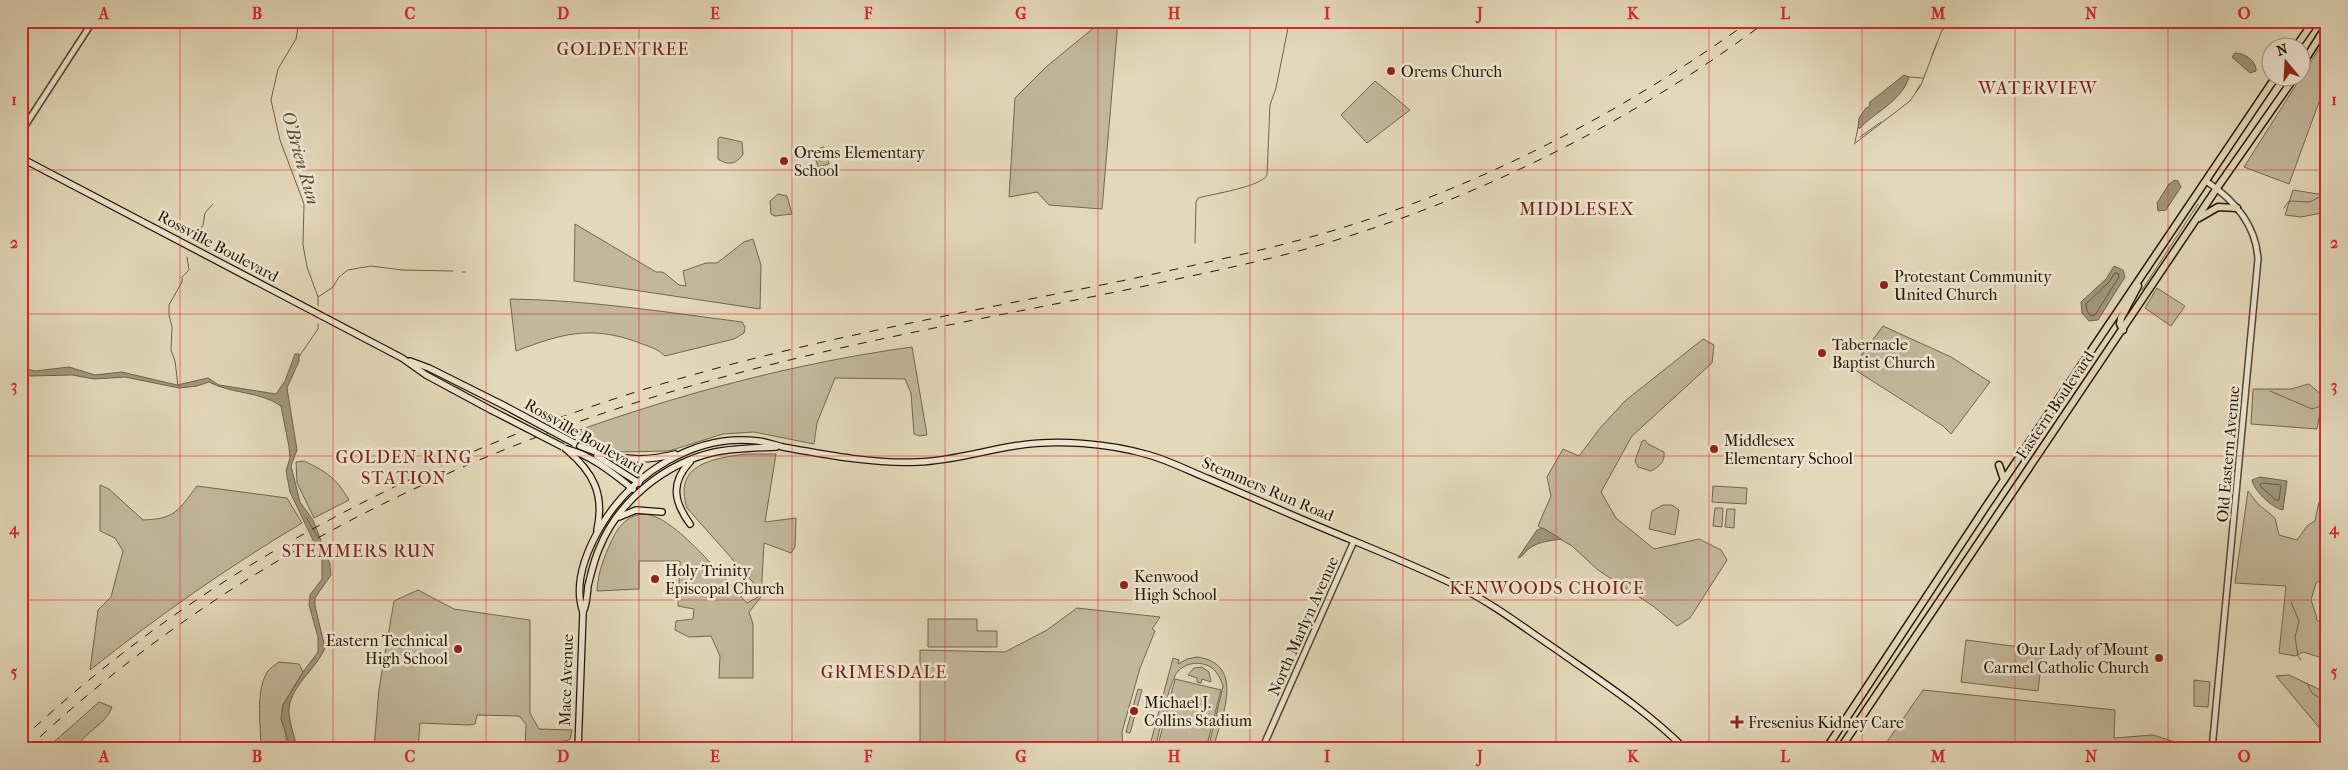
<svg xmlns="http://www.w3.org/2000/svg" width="2348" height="770" font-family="'IM FELL French Canon',serif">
  <rect width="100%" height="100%" fill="#e4d8ba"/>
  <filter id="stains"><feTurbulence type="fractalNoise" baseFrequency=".004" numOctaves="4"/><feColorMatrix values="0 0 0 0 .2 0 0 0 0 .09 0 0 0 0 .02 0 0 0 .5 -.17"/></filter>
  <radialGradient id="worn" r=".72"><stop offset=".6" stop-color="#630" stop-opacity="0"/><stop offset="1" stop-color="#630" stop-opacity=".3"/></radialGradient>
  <g fill="#c3b79b" stroke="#73664e">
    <path d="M1102 21H1118L1102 209 1049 205 1037 192 1009 197 1015 98 1046 67Z"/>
    <path d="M2258 21H2301L2298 26C2286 30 2269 28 2258 21Z"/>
    <path d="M2327 36V95L2322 94 2289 184 2244 167Z"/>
    <path d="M1375 81 1410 110 1367 143 1341 115Z"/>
    <path d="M720 137 742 142 743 154C737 164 728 166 718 159V139Z"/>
    <path d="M824 147 829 164 818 167 813 150Z"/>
    <path d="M2293 190 2318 194 2327 190V212L2301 217 2285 215Z"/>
    <path d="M778 194 787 196 792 214 775 216 771 214 770 201Z"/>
    <path d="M575 224 656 272H663L679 285 686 286 683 271 706 263H717L744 242 753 239 761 265 760 309 574 281Z"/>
    <path d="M2157 288 2185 306 2171 326 2145 308Z"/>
    <path d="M510 299C588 300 665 312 742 322L745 327 744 333 734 339 665 356C657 348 647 346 637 342 590 325 561 334 516 351Z"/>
    <path d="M1883 326 1951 357 1990 382 1951 434 1943 426 1852 368Z"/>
    <path d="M1703 339 1714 345 1712 363 1632 436 1601 492 1616 518 1654 549 1699 539 1721 550 1727 560 1690 618 1677 626 1653 606 1598 570 1572 546 1538 526 1551 496 1547 477 1563 449 1579 456 1601 427 1625 401Z"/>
    <path d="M912 347 927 435 919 436 914 434 911 393 905 379 835 378 817 423 814 444 754 432 723 434 669 451 618 452 574 432C683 393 796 363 912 347Z"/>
    <path d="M2309 384 2323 396 2317 429 2251 424 2253 389H2291Z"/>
    <path d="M1645 440 1648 444 1664 452C1665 462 1660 466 1651 471L1638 467 1635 461 1642 441Z"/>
    <path d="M745 454H776L765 522 796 518 795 547 791 553 764 543 761 597 749 612 753 624V678H719L720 656 711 636 689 637 675 630 676 621 693 619 694 609 678 606 680 561H639V589L597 591C598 572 604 557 612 540 619 524 632 511 650 515 678 521 726 581 747 603L758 597V588L687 508C673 464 712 459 745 454Z"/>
    <path d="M304 461C327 472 336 478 349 500L314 518 297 483 296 462Z"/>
    <path d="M100 485 109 489 143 520C175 519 178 511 197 486L287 498 302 523C228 567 158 616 90 670L98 610 111 597 123 551 115 538 100 531Z"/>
    <path d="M1713 486 1747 488 1746 504 1712 502Z"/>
    <path d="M2248 491 2258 504 2275 518 2279 535 2297 540 2308 525 2315 521 2319 502 2327 501V577L2316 583 2311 600 2317 618 2316 619 2327 629V642L2322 649 2323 653 2319 657 2303 652 2295 656 2279 653 2286 586 2235 583Z"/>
    <path d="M1663 505H1672L1679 510 1675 535 1649 529 1652 511Z"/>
    <path d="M1715 508H1723L1722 527 1713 526Z"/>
    <path d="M1727 509H1735L1734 528 1725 527Z"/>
    <path d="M418 590 454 609 530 620V713L539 729 572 730 570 739 567 741 549 742 538 749H525L526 724 519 716 477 715 475 724 469 725 420 723 418 749H374L379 689 394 601Z"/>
    <path d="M1077 608 1160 617 1152 629 1155 631 1140 668 1122 732 1123 749H904V745L920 744V650L1005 652 1047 630Z"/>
    <path d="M928 619H977V631H997V647H928Z"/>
    <path d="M1966 640 2043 650 2038 691 1961 682Z"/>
    <path d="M1197 657C1247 664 1221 718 1213 749H1208L1223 686C1220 676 1214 666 1203 664 1195 662 1185 664 1178 671 1168 683 1160 731 1155 749H1149L1173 658 1179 660 1178 664 1187 659Z"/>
    <path d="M279 662 299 664 303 672 283 705 286 739 291 749H261C261 725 255 694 267 672 270 668 275 665 279 662Z"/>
    <path d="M1202 667 1209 672 1211 682 1202 679 1201 683 1197 682V678L1188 675 1194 668Z"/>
    <path d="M2289 675 2327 693V737L2276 676Z"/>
    <path d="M1175 679 1221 690 1206 749H1157Z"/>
    <path d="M2194 680 2210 682 2208 707 2194 706Z"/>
    <path d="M1138 689 1142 690 1130 733 1126 732Z"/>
    <path d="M1923 690 2115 710 2114 738 2153 735 2197 749H1882Z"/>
    <path d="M99 702 112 707C106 725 84 732 75 749H46Z"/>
  </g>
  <g fill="#a2967b" stroke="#6f624b">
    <path d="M2235 53C2244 53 2257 61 2256 71L2250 73 2232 57Z"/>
    <path d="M1904 75 1909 77C1902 101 1875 112 1860 128H1858L1859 118 1866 108 1869 107 1870 102Z"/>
    <path d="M2175 180 2178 181 2181 187 2166 210 2158 211 2157 203 2169 184Z"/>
    <path d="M2114 266 2123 270 2125 277 2098 320 2089 321 2082 313 2081 302 2106 279Z"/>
    <path d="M295 354H299V361L287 388 297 450 291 466 300 502 313 520 330 564 331 575 315 598V606L325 648C316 670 287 688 289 714 290 725 295 737 297 749H291L281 719 283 705 303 672 318 652V637L309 605 310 595 322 579V559L290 492 286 471 290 458 289 447 281 406C260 391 231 394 209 382L197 386 179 388 125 377 94 379 72 375 30 376 21 373V368L35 371 69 367 95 375 122 372 177 385 208 378 219 385 276 394 285 381Z"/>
    <path d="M2260 477 2287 481 2283 510C2272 508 2254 491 2252 480Z"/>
    <path d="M1543 528 1561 539C1551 541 1540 541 1530 548 1525 551 1523 557 1518 558L1537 530Z"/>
  </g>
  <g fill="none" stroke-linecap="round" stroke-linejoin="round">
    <g stroke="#62563e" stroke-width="1">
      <path d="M2115 273H2118L2119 277 2095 315 2091 316 2087 311 2086 304 2109 282Z"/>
      <path d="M2263 483 2281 485 2279 500H2276L2261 487 2260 485Z"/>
    </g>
    <g stroke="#6f624b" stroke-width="1">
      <path d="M299 21 296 39 278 69 271 100 280 140 304 204 303 245 307 267 318 297V306"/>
      <path d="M1288 28 1299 21"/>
      <path d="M1944 28 1947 21"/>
      <path d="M1932 55 1937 43"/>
      <path d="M1909 77 1923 78"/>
      <path d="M1916 92 1920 85"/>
      <path d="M1860 137 1881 122"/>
      <path d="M1855 142 1858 128"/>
      <path d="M1854 144 1910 101 1921 85 1942 30 1957 21"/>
      <path d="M2284 208 2289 201 2310 202 2327 193"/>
      <path d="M193 240 203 225 205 213 213 204"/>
      <path d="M1195 243 1196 202 1198 198C1212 194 1261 187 1267 175L1270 105 1276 88 1288 28 1281 21"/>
      <path d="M462 272H465"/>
      <path d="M2142 290 2198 204"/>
      <path d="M318 297 333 287 339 277 348 270 371 266 402 270 453 271"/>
      <path d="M298 358 318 329V324"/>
      <path d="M178 386 175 361 171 350 172 327 169 315V305L182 282V277L189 270 187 257"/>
      <path d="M2270 391 2312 409 2324 405"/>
      <path d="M306 517 317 536"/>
      <path d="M321 543 327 558"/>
      <path d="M2291 602 2299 621 2295 637 2298 656 2301 660"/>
      <path d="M2307 683 2312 693 2327 703"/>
    </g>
    <g stroke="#534630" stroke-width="8">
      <g id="tertiary">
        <path d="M21 132 93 21"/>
        <path d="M2206 181C2233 199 2256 225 2258 259L2212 749"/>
        <path d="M1262 749 1354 541"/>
      </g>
    </g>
    <g stroke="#231502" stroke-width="8">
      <g id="secondary">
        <path d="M21 158 402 358 426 375 491 410"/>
        <path d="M410 361 429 368 503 405"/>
        <path d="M580 446C612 460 642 463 675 454"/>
        <path d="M566 449C593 472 605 494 597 530"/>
        <path d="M566 449C590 454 614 474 633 489"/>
        <path d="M597 456 639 483"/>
        <path d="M690 462C670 483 674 502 690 524"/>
        <path d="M619 517 636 510 662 512"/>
        <path d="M583 612C587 604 587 595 588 586 591 574 594 560 599 549 618 501 665 463 715 452 736 448 756 448 776 447"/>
        <path d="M578 749 583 612C573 584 587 550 601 526 633 473 695 433 758 441 767 442 775 445 783 447 827 455 874 464 918 462 951 461 982 451 1014 446 1057 439 1108 443 1149 455 1170 461 1189 471 1209 479 1239 492 1269 505 1299 518 1350 540 1403 560 1453 584 1491 602 1523 627 1557 650 1601 681 1647 711 1685 749"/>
      </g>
    </g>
    <g stroke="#231502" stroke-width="9">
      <g id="primary">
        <path d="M2295 48 2314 21"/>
        <path d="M2300 68 2327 25"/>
        <path d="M2199 218 2218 207 2237 208"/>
        <path d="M2123 330 2120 324 2121 318 2138 286"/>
        <path d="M1999 465 2004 480"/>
        <path d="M1826 749 1985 508 2275 78"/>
        <path d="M1840 749 2217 188 2294 78"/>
      </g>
    </g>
    <use href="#tertiary" stroke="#ede6d2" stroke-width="5"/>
    <use href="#secondary" stroke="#ede6d2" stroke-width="5.5"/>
    <use href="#primary" stroke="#e4d8ba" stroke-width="6"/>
    <g stroke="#231502" stroke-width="1" stroke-dasharray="9 9" stroke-linecap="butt">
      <path d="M21 740C223 549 481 428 748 360 874 328 1003 305 1131 279 1199 264 1268 250 1335 230 1484 185 1623 112 1750 21"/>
      <path d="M27 749C229 558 483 438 750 370 880 336 1014 313 1145 286 1195 275 1245 265 1295 252 1464 206 1627 126 1767 21"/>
    </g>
    <g stroke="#231502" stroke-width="8" stroke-linecap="butt">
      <g id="secondary-bridge">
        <path d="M503 405 574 443"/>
        <path d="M491 410 563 447"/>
      </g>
    </g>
    <use href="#secondary-bridge" stroke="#ede6d2" stroke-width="5.5"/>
  </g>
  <path fill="none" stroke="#d62828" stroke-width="1" stroke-opacity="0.55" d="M180 21V749M333 21V749M486 21V749M639 21V749M792 21V749M945 21V749M1098 21V749M1250 21V749M1403 21V749M1556 21V749M1709 21V749M1862 21V749M2015 21V749M2168 21V749M21 170H2327M21 314H2327M21 456H2327M21 600H2327"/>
  <g fill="#8f2418" stroke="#ede6d2" stroke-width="2">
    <circle cx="1391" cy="71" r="5"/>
    <circle cx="784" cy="161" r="5"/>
    <circle cx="1884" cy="285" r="5"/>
    <circle cx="1822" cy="353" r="5"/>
    <circle cx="1714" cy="449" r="5"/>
    <circle cx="655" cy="579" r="5"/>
    <circle cx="1124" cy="585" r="5"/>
    <circle cx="458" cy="649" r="5"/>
    <circle cx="2159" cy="658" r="5"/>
    <circle cx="1134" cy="711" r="5"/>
    <path d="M1734.5 714.5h5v5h5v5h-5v5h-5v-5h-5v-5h5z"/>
  </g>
  <g text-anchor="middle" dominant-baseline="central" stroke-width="5" stroke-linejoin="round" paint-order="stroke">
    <g font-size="16" fill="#231502" stroke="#ede6d2" text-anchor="start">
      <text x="1401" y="71">Orems Church</text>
      <text x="794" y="152">Orems Elementary<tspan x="794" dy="18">School</tspan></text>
      <text x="1894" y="276">Protestant Community<tspan x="1894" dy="18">United Church</tspan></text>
      <text x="1832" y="344">Tabernacle<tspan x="1832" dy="18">Baptist Church</tspan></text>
      <text x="1724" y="440">Middlesex<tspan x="1724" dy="18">Elementary School</tspan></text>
      <text x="665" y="570">Holy Trinity<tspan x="665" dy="18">Episcopal Church</tspan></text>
      <text x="1134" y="576">Kenwood<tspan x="1134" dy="18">High School</tspan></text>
      <text x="448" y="640" text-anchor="end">Eastern Technical<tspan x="448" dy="18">High School</tspan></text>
      <text x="2149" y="649" text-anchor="end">Our Lady of Mount<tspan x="2149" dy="18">Carmel Catholic Church</tspan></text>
      <text x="1144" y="702">Michael J.<tspan x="1144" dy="18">Collins Stadium</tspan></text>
      <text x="1748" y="722">Fresenius Kidney Care</text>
    </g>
    <g font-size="16" fill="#231502" stroke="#ede6d2">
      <text transform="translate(218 246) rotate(28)">Rossville Boulevard</text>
      <text transform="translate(2055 405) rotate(-56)">Eastern Boulevard</text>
      <text transform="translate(584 436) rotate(30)">Rossville Boulevard</text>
      <text transform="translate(2228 454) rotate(-85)">Old Eastern Avenue</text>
      <text transform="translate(1268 489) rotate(23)">Stemmers Run Road</text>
      <text transform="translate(1303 626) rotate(-66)">North Marlyn Avenue</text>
      <text transform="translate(566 680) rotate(-88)">Mace Avenue</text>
    </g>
    <g font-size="18" letter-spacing="1" fill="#7a1f14" stroke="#ede6d2">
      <text x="623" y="49">GOLDENTREE</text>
      <text x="2038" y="88">WATERVIEW</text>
      <text x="1577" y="209">MIDDLESEX</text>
      <text x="404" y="457">GOLDEN RING<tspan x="404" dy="21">STATION</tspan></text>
      <text x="359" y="551">STEMMERS RUN</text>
      <text x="1547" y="588">KENWOODS CHOICE</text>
      <text x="884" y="672">GRIMESDALE</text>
    </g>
    <g font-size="18" font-style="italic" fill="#564932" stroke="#ede6d2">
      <text transform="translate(300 158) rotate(74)">O'Brien Run</text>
    </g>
  </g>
  <rect width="2348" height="770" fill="none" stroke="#e4d8ba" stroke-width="55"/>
  <g transform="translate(2286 62) rotate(342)"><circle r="24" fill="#ede6d2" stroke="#9c927f"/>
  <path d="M0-4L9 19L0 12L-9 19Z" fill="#8f2418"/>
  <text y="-8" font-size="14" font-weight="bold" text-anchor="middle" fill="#231502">N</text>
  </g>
  <rect x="28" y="28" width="2292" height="714" fill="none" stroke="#d62828" stroke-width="2"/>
  <g font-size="16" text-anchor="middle" font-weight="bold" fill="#d62828">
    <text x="104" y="19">A</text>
    <text x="257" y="19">B</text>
    <text x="410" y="19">C</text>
    <text x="563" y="19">D</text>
    <text x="715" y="19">E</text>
    <text x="868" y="19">F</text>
    <text x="1021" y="19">G</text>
    <text x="1174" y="19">H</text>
    <text x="1327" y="19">I</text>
    <text x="1480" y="19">J</text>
    <text x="1633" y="19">K</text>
    <text x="1785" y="19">L</text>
    <text x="1938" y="19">M</text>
    <text x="2091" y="19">N</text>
    <text x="2244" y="19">O</text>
    <text x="14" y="105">1</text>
    <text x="2334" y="105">1</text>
    <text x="14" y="248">2</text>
    <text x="2334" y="248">2</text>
    <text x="14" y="391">3</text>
    <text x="2334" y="391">3</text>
    <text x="14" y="534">4</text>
    <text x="2334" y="534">4</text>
    <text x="14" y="677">5</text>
    <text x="2334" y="677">5</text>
    <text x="104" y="762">A</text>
    <text x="257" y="762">B</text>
    <text x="410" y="762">C</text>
    <text x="563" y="762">D</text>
    <text x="715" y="762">E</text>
    <text x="868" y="762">F</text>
    <text x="1021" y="762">G</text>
    <text x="1174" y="762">H</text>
    <text x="1327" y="762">I</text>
    <text x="1480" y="762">J</text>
    <text x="1633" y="762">K</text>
    <text x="1785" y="762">L</text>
    <text x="1938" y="762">M</text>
    <text x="2091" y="762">N</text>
    <text x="2244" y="762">O</text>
  </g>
  <rect width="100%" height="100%" filter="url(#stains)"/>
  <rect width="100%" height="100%" fill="url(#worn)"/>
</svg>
